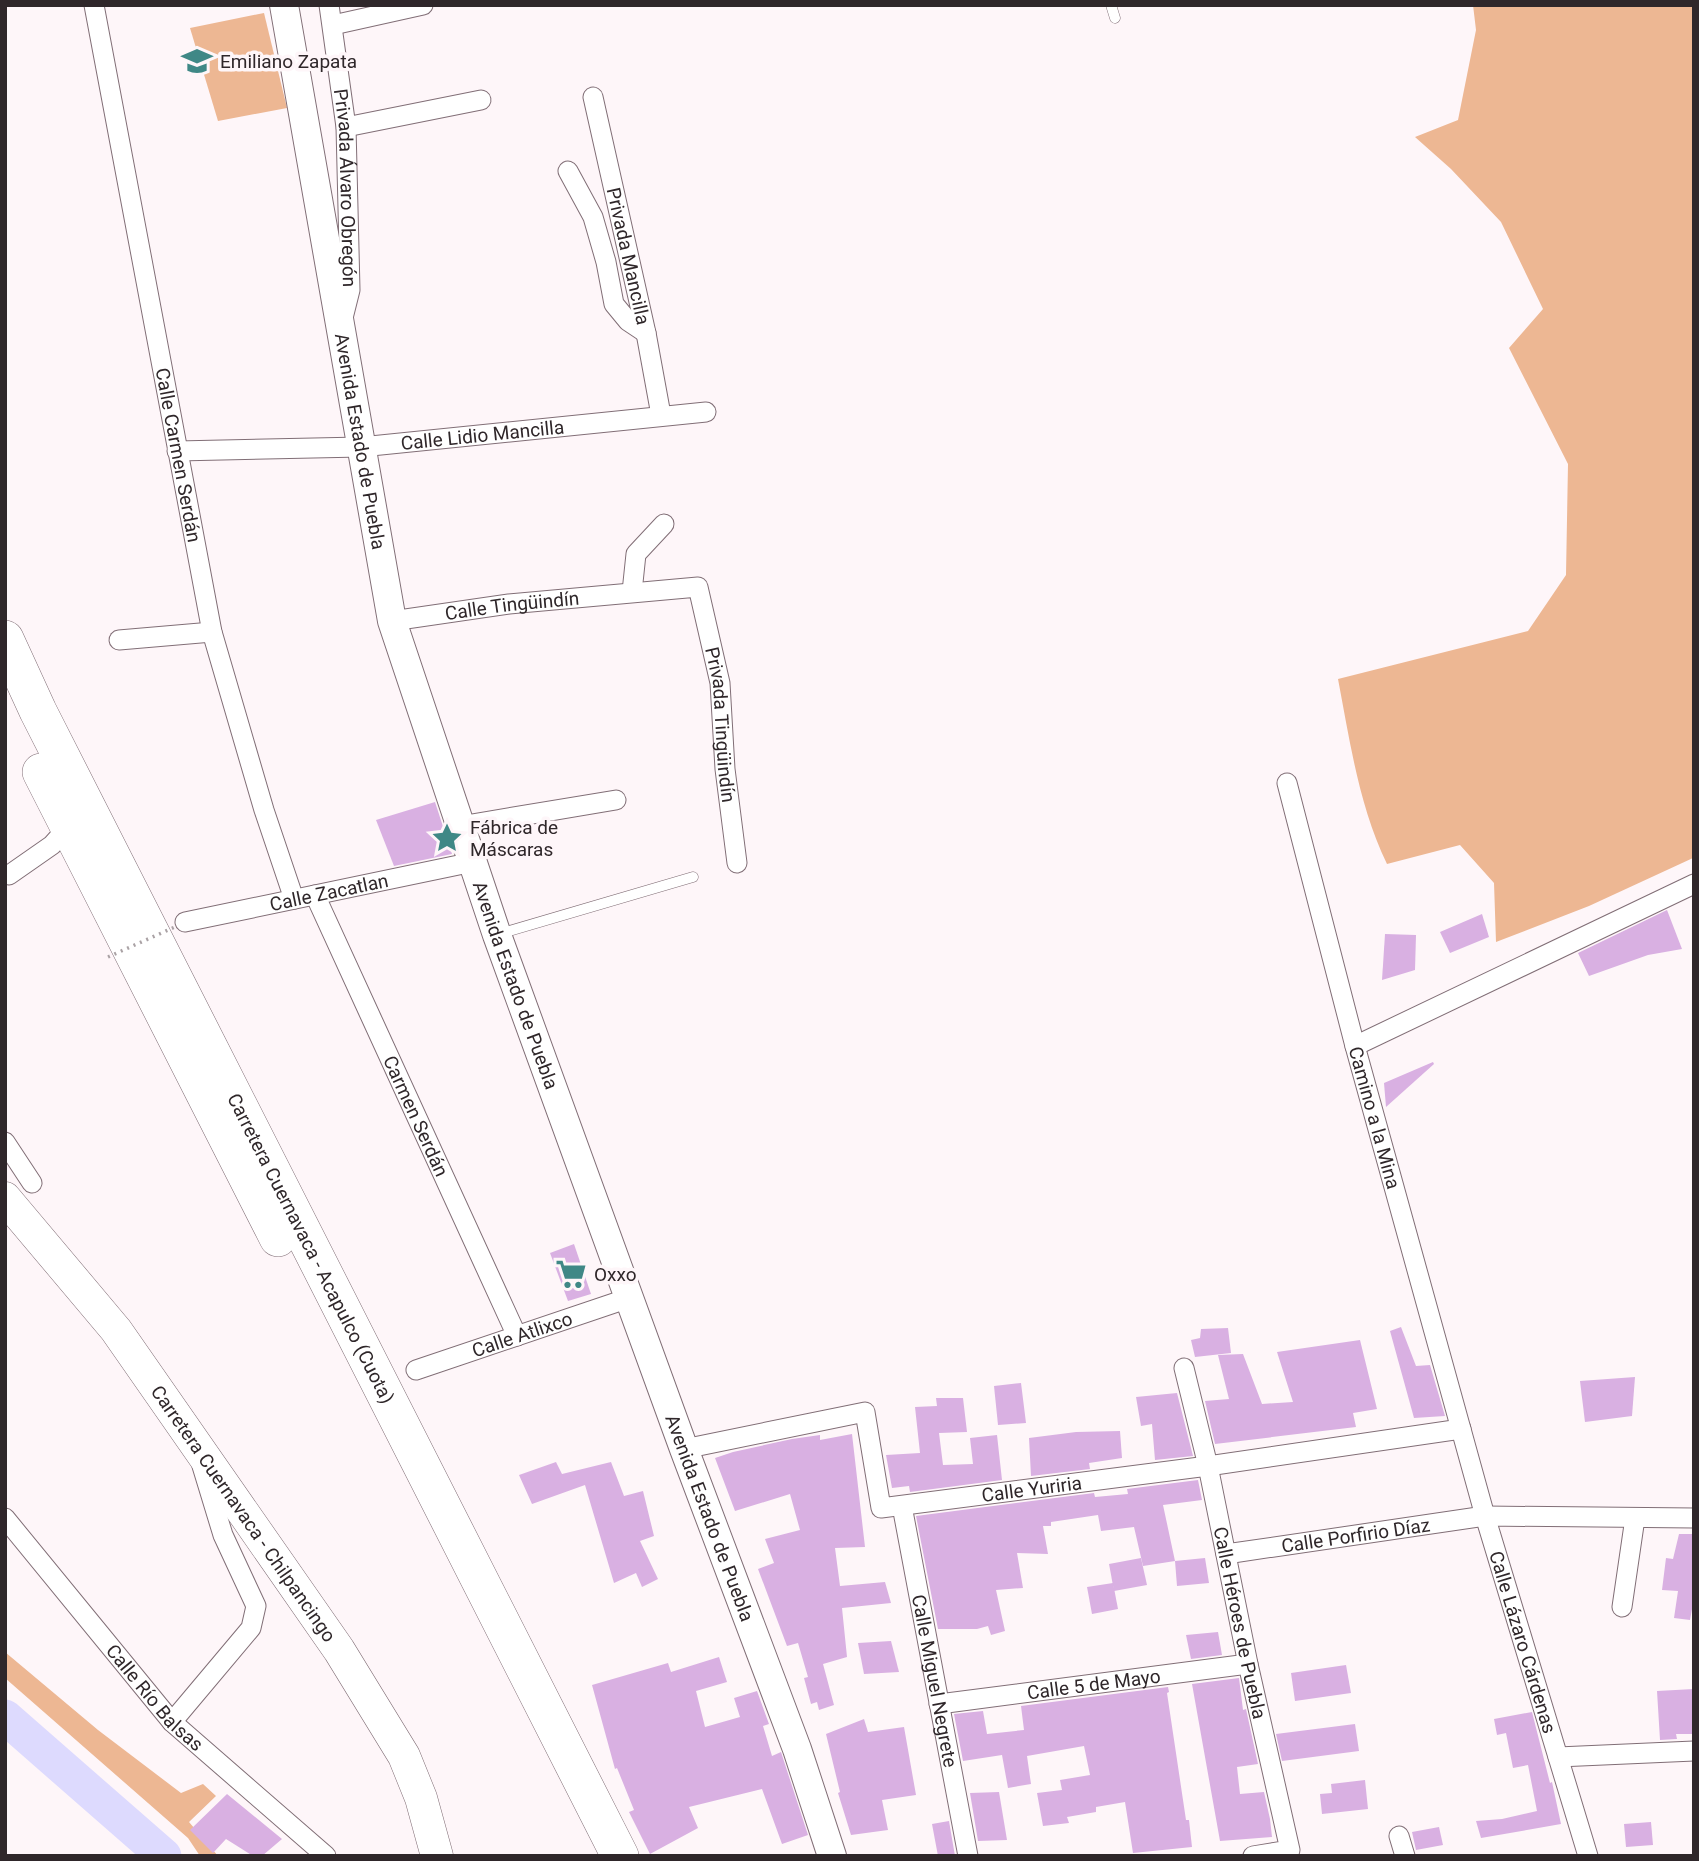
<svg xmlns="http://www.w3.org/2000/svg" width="1699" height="1861" font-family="Roboto,sans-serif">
  <rect width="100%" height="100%" fill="#fef6f9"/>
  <g fill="#edb793">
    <path d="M1473 5H1694V854L1693 858 1589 906 1496 942 1494 883 1460 845 1387 864C1359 806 1350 742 1338 679L1528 631 1566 575 1568 464 1509 348 1543 309 1501 222 1451 169 1415 137 1458 120 1476 30Z"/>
    <path d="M264 13 287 108 218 121 190 28Z"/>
    <path d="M5 1652 98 1730 181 1793 203 1784 216 1796 189 1822 218 1856H200L188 1838 5 1678Z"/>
  </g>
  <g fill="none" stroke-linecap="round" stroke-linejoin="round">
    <path stroke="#dddafe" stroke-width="35" d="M5 1717 164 1856"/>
  </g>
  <g fill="#d9b0e2">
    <path d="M435 802 452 854 394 866 376 820Z"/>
    <path d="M1667 910 1682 949 1648 955 1589 976 1578 953Z"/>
    <path d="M1482 914 1489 937 1450 953 1440 932Z"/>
    <path d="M1385 934 1416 935 1415 970 1382 980Z"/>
    <path d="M1433 1062 1434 1064 1386 1107 1384 1083Z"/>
    <path d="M574 1244 591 1294 568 1301 550 1253Z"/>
    <path d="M1401 1327 1416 1366 1430 1365 1445 1416 1414 1418 1390 1331Z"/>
    <path d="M1228 1328 1231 1353 1195 1357 1191 1340 1200 1338 1201 1329Z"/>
    <path d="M1360 1340 1377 1409 1353 1413 1356 1427 1215 1444 1205 1401 1229 1399 1218 1355 1243 1354 1262 1404 1293 1402 1277 1352Z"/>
    <path d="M1635 1377 1632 1416 1585 1422 1580 1381Z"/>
    <path d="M1021 1383 1026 1423 998 1425 994 1386Z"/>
    <path d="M1177 1393 1193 1456 1155 1460 1152 1424 1141 1426 1136 1397Z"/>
    <path d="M936 1398H963L967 1432 939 1433 943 1465 973 1464 970 1438 997 1435 1002 1480 910 1492 909 1486 892 1488 886 1455 920 1453 915 1407 937 1406Z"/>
    <path d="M1120 1431 1122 1458 1089 1463 1090 1469 1031 1476 1029 1438 1076 1432Z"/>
    <path d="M852 1434 865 1547 835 1548 840 1586 885 1582 891 1603 842 1608 847 1657 823 1664 834 1705 819 1710 817 1702 811 1704 804 1678 808 1677 798 1643 787 1646 758 1569 774 1563 765 1539 800 1530 790 1494 735 1511 715 1458 733 1452 792 1439 820 1435V1440Z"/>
    <path d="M556 1462 562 1474 611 1462 624 1496 643 1491 654 1536 640 1541 658 1579 642 1587 636 1573 614 1583 585 1485 532 1504 519 1475Z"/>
    <path d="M1198 1480 1202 1500 1163 1505 1175 1561 1143 1566 1134 1527 1101 1531 1098 1515 1051 1522V1526H1043L1048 1554 1017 1553 1023 1588 996 1590 1005 1631 991 1635 988 1626 977 1629H938L916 1516 1094 1493 1095 1497 1128 1494 1127 1489Z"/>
    <path d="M1679 1534H1694V1598L1690 1620 1674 1618 1678 1591 1662 1590 1666 1558 1673 1559Z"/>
    <path d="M1141 1558 1147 1585 1114 1591 1109 1564Z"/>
    <path d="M1205 1558 1209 1583 1177 1586 1175 1561Z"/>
    <path d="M1113 1583 1118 1609 1092 1614 1087 1587Z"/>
    <path d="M1218 1632 1222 1655 1191 1659 1186 1635Z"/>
    <path d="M891 1641 899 1672 864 1674 858 1643Z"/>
    <path d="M719 1657 727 1682 696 1691 705 1727 740 1717 734 1698 757 1691 769 1724 763 1726 772 1756 781 1752 808 1835 782 1844 762 1789 689 1807 698 1828 650 1854 629 1812 634 1810 617 1768 615 1769 592 1685 668 1663 671 1672Z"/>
    <path d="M1346 1665 1351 1693 1295 1701 1291 1673Z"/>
    <path d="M1239 1678 1243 1710 1246 1709 1258 1764 1237 1767 1240 1794 1264 1792 1270 1819 1272 1837 1220 1841 1192 1684Z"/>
    <path d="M1168 1687 1169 1692 1167 1693 1186 1820H1189L1192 1847 1133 1853 1125 1802 1096 1807V1812L1067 1817 1069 1823 1043 1826 1037 1793 1062 1790 1060 1780 1090 1775 1084 1746 1027 1756 1031 1784 1008 1788 1002 1755 963 1761 954 1714 983 1711 987 1734 1024 1730 1021 1706Z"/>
    <path d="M1694 1689V1734H1676L1677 1739 1660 1740 1657 1691Z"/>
    <path d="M1532 1712 1550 1783 1552 1782 1561 1824 1481 1838 1476 1821 1502 1819 1537 1811 1528 1765 1513 1768 1506 1733 1497 1735 1494 1719Z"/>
    <path d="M864 1719 868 1732 904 1727 916 1795 882 1800 888 1830 851 1835 838 1793 840 1792 826 1734Z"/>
    <path d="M1355 1724 1359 1751 1282 1761 1276 1734Z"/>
    <path d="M1365 1780 1368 1809 1322 1814 1320 1794 1332 1793 1331 1784Z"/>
    <path d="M999 1792 1007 1840 978 1841 970 1793Z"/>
    <path d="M227 1794 282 1839 262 1856H253L226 1839 213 1853 190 1830Z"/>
    <path d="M949 1821 955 1856H938L932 1824Z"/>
    <path d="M1651 1822 1653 1845 1626 1847 1624 1824Z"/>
    <path d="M1439 1827 1443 1845 1416 1850 1412 1832Z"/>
  </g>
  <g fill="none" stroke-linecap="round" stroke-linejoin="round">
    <g stroke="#816e76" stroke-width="11">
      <g id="lane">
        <path d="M1111 5 1115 18"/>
        <path d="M499 934 693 877"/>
      </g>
    </g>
    <g stroke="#816e76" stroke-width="21">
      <g id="street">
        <path id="s1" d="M94 5 212 632 264 810 294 899"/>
        <path id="s2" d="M329 5 346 127 350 290 343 318"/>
        <path d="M333 25 423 5"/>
        <path id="s3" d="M593 97 646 333 661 415"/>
        <path d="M346 127 481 100"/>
        <path d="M568 171 593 217 606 262 614 304 628 321 646 333"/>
        <path id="s4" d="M177 451 361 447 706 412"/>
        <path d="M632 592 636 554 664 524"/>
        <path id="s5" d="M392 621 509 604 698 587 720 683 725 769 737 863"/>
        <path d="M119 640 212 632"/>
        <path id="s6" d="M1287 783 1355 1046 1485 1516 1588 1856"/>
        <path d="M460 826 616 800"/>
        <path d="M9 875 52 845 69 826"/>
        <path id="s7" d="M315 895 517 1336"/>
        <path id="s8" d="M185 922 473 862"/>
        <path d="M1355 1046 1694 884"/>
        <path d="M5 1142 32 1183"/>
        <path id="s9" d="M1184 1368 1208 1466 1248 1664 1290 1850 1253 1856"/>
        <path id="s10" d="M416 1370 629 1298"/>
        <path id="s11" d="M684 1449 865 1412 881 1508 1208 1466 1461 1429"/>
        <path id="s12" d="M902 1506 968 1856"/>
        <path id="s13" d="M5 1518 172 1722 326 1856"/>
        <path id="s14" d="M1226 1554 1485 1516 1694 1518"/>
        <path d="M1622 1607 1635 1518"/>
        <path id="s15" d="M939 1704 1248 1664"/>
        <path d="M172 1722 251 1628 256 1606 223 1535 202 1466"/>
        <path d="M1558 1757 1694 1751"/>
        <path d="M1399 1836 1405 1856"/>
      </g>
    </g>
    <g stroke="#816e76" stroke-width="30">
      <g id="secondary">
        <path id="s16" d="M284 5 392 621 497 935 684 1449 797 1749 832 1856"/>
      </g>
    </g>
    <g stroke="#816e76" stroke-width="33">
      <g id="primary">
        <path id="s17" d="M5 1198 116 1330 339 1650 404 1756 421 1798 437 1856"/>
      </g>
    </g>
    <g stroke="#816e76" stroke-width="38">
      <g id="highway">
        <path id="s18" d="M5 639 38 711 620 1856"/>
        <path d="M41 772 278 1238"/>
      </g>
    </g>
    <use href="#lane" stroke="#fff" stroke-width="10"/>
    <use href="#street" stroke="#fff" stroke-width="19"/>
    <use href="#secondary" stroke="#fff" stroke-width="28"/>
    <use href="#primary" stroke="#fff" stroke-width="32"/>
    <use href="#highway" stroke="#fff" stroke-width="37"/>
    <path stroke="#aaa2a5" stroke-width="3.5" stroke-dasharray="2 5" stroke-linecap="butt" d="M108 957 177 926"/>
  </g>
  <defs>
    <g id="school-bare" transform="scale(2.415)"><path d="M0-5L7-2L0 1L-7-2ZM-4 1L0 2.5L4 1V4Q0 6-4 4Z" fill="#3f8886" stroke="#fef6f9" stroke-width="2.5" paint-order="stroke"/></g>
    <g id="sight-bare" transform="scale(2.415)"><path d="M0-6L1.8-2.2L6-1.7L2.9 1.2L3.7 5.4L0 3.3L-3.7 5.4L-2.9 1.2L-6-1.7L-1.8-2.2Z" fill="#3f8886" stroke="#fef6f9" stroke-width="2.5" paint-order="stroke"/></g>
    <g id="supermarket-bare" transform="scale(2.415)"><path d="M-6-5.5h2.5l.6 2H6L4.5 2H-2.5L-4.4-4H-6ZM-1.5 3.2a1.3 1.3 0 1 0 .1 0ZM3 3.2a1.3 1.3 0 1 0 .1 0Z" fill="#3f8886" stroke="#fef6f9" stroke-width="2.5" paint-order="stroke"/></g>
  </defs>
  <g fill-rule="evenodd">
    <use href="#school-bare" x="197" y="61"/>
    <use href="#sight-bare" x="447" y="838"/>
    <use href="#supermarket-bare" x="571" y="1274"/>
  </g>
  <g text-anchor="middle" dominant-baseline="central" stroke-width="7" stroke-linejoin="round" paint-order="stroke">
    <g font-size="19" fill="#2f272a" stroke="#fef6f9" text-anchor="start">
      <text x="220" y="61">Emiliano Zapata</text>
      <text x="470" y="827">Fábrica de<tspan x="470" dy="22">Máscaras</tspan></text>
      <text x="594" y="1274">Oxxo</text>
    </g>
    <g font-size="19" fill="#2f272a" stroke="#fef6f9">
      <text stroke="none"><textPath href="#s2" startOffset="184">Privada Álvaro Obregón</textPath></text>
      <text stroke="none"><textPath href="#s3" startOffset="163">Privada Mancilla</textPath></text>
      <text stroke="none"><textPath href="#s4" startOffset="306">Calle Lidio Mancilla</textPath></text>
      <text stroke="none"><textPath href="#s16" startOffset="443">Avenida Estado de Puebla</textPath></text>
      <text stroke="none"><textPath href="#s1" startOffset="458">Calle Carmen Serdán</textPath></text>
      <text stroke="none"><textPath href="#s5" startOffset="121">Calle Tingüindín</textPath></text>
      <text stroke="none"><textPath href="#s5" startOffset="448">Privada Tingüindín</textPath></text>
      <text stroke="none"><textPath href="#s8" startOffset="147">Calle Zacatlan</textPath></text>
      <text stroke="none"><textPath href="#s16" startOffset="1010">Avenida Estado de Puebla</textPath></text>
      <text stroke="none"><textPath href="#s7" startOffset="243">Carmen Serdán</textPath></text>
      <text stroke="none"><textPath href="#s6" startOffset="346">Camino a la Mina</textPath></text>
      <text stroke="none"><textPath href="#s18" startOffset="682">Carretera Cuernavaca - Acapulco (Cuota)</textPath></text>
      <text stroke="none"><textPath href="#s10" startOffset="112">Calle Atlixco</textPath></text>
      <text stroke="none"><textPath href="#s11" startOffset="434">Calle Yuriria</textPath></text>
      <text stroke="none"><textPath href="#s17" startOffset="396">Carretera Cuernavaca - Chilpancingo</textPath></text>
      <text stroke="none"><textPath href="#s16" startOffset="1577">Avenida Estado de Puebla</textPath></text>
      <text stroke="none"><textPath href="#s14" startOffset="131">Calle Porfirio Díaz</textPath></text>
      <text stroke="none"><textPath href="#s9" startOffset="261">Calle Héroes de Puebla</textPath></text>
      <text stroke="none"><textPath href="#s6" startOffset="891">Calle Lázaro Cárdenas</textPath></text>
      <text stroke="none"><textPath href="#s12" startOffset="178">Calle Miguel Negrete</textPath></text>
      <text stroke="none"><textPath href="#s15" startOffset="156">Calle 5 de Mayo</textPath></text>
      <text stroke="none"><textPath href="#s13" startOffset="234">Calle Río Balsas</textPath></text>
    </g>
  </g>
  <rect width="1699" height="1861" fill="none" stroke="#2f272a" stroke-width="14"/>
</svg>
